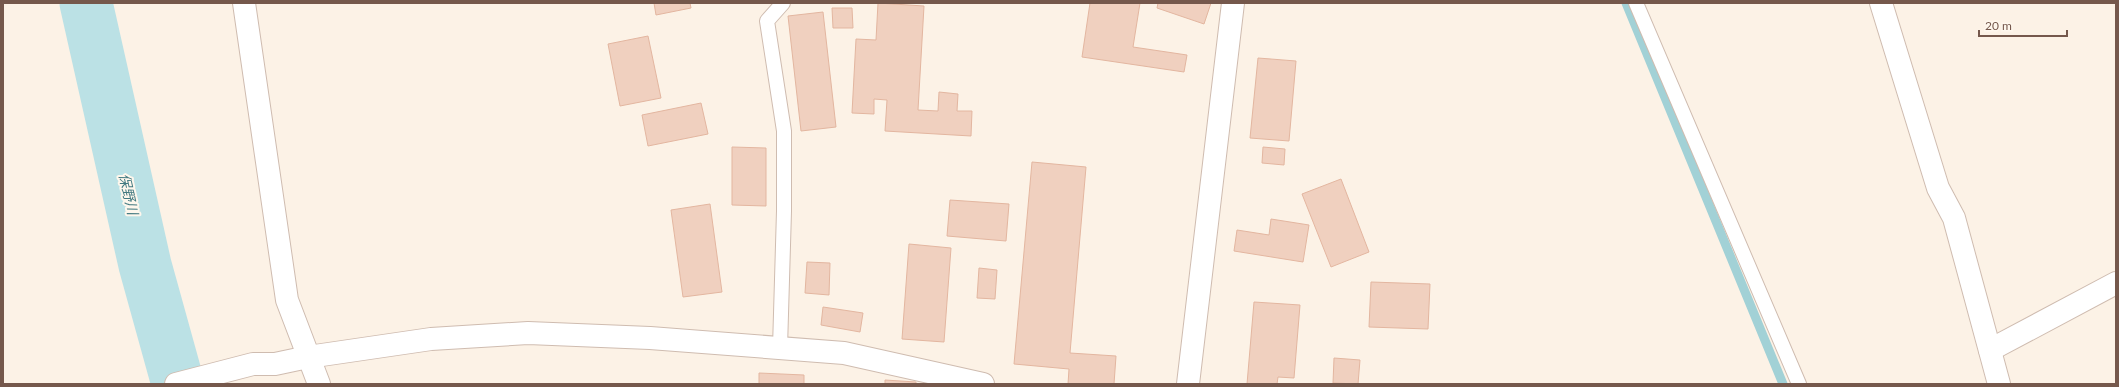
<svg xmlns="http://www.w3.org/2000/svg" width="2119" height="387" font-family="Lato,'Noto Sans JP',sans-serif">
  <rect width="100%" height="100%" fill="#fcf2e6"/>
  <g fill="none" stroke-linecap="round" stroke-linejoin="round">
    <path stroke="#a2d1d6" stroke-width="9" d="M1626 3 1783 384"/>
    <path stroke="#bbe1e5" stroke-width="53" d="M86 3 145 265 178 384"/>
  </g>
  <g fill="#f0d0bf" stroke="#e3b6a0">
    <path d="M654 3H690L691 8 656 15Z"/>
    <path d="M878 3 924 6 918 110 938 111 939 92 958 94 957 111H972L971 136 885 131 887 100 874 99V114L852 113 856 39 876 40Z"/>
    <path d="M1090 3H1140L1133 47 1187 55 1184 72 1082 57Z"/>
    <path d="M1158 3H1211L1204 24 1157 8Z"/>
    <path d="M832 8H852L853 28H833Z"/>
    <path d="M823 12 836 127 801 131 788 16Z"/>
    <path d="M648 36 661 98 620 106 608 44Z"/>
    <path d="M1258 58 1296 61 1289 141 1250 138Z"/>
    <path d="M701 103 708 134 648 146 642 115Z"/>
    <path d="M732 147 766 148V206L732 205Z"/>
    <path d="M1263 147 1285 149 1284 165 1262 163Z"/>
    <path d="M1032 162 1086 167 1070 353 1116 356 1114 384H1068L1069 369 1014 364Z"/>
    <path d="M1341 179 1369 252 1331 267 1302 194Z"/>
    <path d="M950 200 1009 204 1006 241 947 236Z"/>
    <path d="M710 204 722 292 683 297 671 210Z"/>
    <path d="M1271 219 1309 225 1303 262 1234 251 1237 230 1269 235Z"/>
    <path d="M909 244 951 248 944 342 902 339Z"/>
    <path d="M807 262 830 263 829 295 805 293Z"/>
    <path d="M979 268 997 270 995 299 977 298Z"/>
    <path d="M1371 282 1430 284 1428 329 1369 327Z"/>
    <path d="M1254 302 1300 305 1294 378 1278 377 1277 384H1247Z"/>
    <path d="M823 307 863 313 860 332 821 325Z"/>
    <path d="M1334 358 1360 360 1358 384 1333 383Z"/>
    <path d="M759 373 804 375V384H759Z"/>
    <path d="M885 380 916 382V384H885Z"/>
  </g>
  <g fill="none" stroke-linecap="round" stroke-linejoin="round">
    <g stroke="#cfbcb0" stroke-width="16">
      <g id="service">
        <path d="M1636 3 1799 384"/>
        <path d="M780 348 784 211V131L767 21 783 3"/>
      </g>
    </g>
    <g stroke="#cfbcb0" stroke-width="24">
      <g id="minor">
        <path d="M244 3 287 300 319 384"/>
        <path d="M1881 3 1938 188 1954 218 1999 384"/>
        <path d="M1990 350 2116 283"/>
        <path d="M176 384 253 364H275L308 357 431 339 528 333 650 338 844 353 983 384"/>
      </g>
    </g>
    <g stroke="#cfbcb0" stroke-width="24">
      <path id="tertiary" d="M1188 384 1233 3"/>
    </g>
    <use href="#service" stroke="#fff" stroke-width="14"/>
    <use href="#minor" stroke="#fff" stroke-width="22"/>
    <use href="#tertiary" stroke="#fff" stroke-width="22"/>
  </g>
  <g text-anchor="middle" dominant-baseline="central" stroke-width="4" stroke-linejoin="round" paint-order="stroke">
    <g font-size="14" font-style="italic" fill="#437980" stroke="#fef7ed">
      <text transform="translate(129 194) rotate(77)">保野川</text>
    </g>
  </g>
  <rect width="2119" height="387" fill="none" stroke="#75584c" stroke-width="8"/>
  <path d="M1979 30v6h88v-6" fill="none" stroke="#75584c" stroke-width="2"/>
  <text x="1985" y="30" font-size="12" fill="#75584c" stroke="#fef7ed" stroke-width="3" paint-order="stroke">20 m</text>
</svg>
